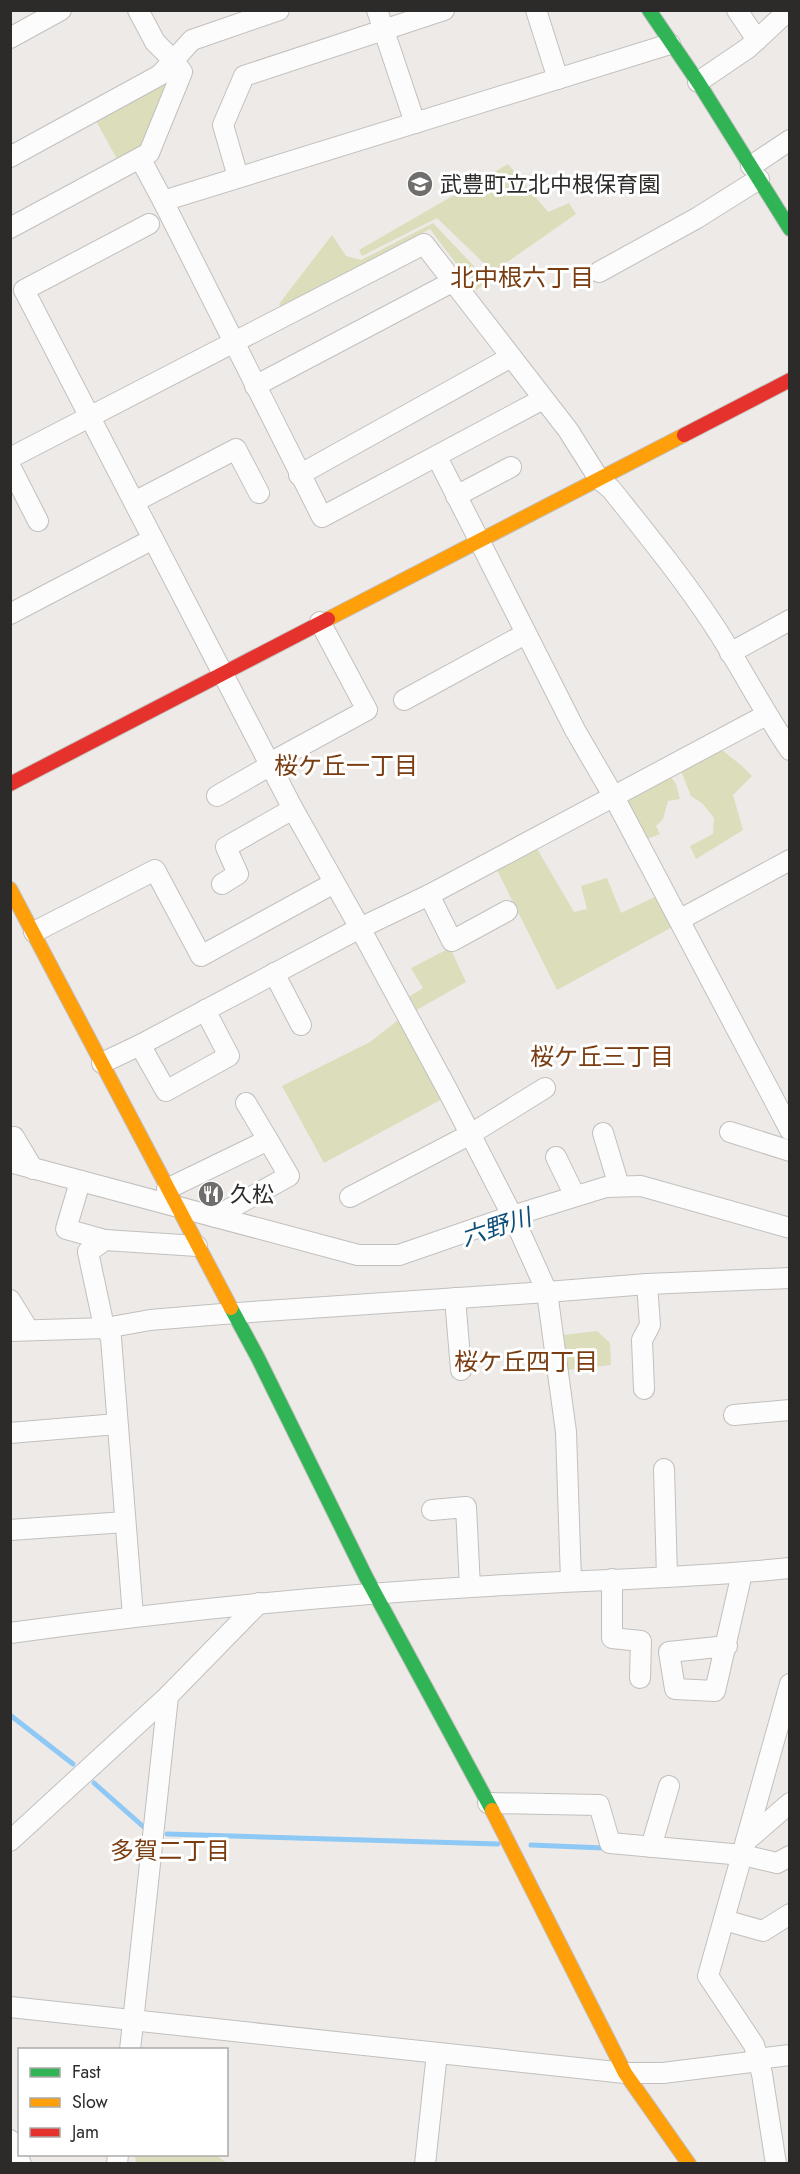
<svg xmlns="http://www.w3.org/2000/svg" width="800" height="2174" font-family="Jost,'Noto Sans JP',sans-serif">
  <rect width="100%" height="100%" fill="#edeae8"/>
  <g fill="#dcddbb">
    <path d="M169 80 141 148 117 159 96 121Z"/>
    <path d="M508 164 548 212 569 203 576 214 493 272 437 218 362 256 359 250Z"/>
    <path d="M433 223 488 281 476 290 430 229 283 311 279 304 332 235 346 256 361 260Z"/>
    <path d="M718 747 742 766 752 776 733 795 743 830 696 859 690 846 713 834 714 818 702 803 691 796 680 768Z"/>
    <path d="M667 772 676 784 680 799 668 801 663 819 656 826 660 834 642 841 622 799Z"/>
    <path d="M536 847 574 912 587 909 581 886 607 878 621 913 659 895 676 925 557 990 496 868Z"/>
    <path d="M450 948 466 982 413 1012 407 998 423 988 411 968Z"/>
    <path d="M402 1017 446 1097 324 1163 282 1086 370 1042Z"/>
    <path d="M597 1331 610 1343 611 1365 566 1370 564 1335Z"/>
    <path d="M135 2155H216L227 2163H136Z"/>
  </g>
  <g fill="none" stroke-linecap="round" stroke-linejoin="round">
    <g stroke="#8ec8f5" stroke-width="5">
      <path d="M10 1715 73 1764"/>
      <path d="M94 1783 146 1829"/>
      <path d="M167 1834 498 1844"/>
      <path d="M531 1845 604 1848"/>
    </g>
    <g stroke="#c2c0be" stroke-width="22">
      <g id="street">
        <path d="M377 10 415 123"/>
        <path d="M536 10 558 79"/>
        <path d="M737 10 757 40"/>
        <path d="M10 38 61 10"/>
        <path d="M698 82 748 48 789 10"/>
        <path d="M10 157 160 75 192 40 279 10"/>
        <path d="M140 158 163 201 670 44"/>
        <path d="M751 166 790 140"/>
        <path d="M238 177 223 125 244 76 444 10"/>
        <path d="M163 201 322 517 543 399"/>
        <path d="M10 228 149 153 182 72 174 61 155 42 138 10"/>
        <path d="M599 272 697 218 759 179"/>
        <path d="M255 386 452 282"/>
        <path d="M437 457 575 730 614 797 790 1130"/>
        <path d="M10 458C149 387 287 316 424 244L568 430 599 479 611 489C646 533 682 577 713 624 740 665 762 709 790 750"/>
        <path d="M10 466 38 521"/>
        <path d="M299 475 511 357"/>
        <path d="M456 496 511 467"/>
        <path d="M134 502 236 449 259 493"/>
        <path d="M10 614 153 539"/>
        <path d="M730 653 790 620"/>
        <path d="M404 700 525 634"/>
        <path d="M217 796 271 765 277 759 367 710 320 622"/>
        <path d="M222 884 238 874 226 847 293 809"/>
        <path d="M429 895 452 941 507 911"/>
        <path d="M679 920 790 860"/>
        <path d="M34 932 155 870 201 956 334 883"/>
        <path d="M274 973 301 1025"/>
        <path d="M140 1045 166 1091 229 1056 205 1010"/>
        <path d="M102 1063 140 1045 360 928 429 895 766 715"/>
        <path d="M246 1103 268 1140"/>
        <path d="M730 1132 790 1151"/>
        <path d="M603 1133 619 1186"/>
        <path d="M14 1137 33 1169"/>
        <path d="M556 1157 575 1196"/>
        <path d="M10 1162 358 1255H399L512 1216 606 1187 641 1186 790 1228"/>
        <path d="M80 1182 66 1229 105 1240"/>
        <path d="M167 1189 268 1140 289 1176 215 1217"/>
        <path d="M350 1197 469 1135 545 1088"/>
        <path d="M455 1298 461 1370"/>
        <path d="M10 1300 28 1329"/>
        <path d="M10 1331 106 1328 150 1320 222 1314 547 1292 516 1223 448 1091 360 928 293 809 24 290 149 224"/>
        <path d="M644 1389 642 1340 650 1325 647 1284"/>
        <path d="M734 1415 790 1410"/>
        <path d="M10 1433 117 1424"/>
        <path d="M664 1469 667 1577"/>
        <path d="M432 1510 466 1507 470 1587"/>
        <path d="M10 1530 125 1522"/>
        <path d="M612 1579V1638L641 1641 640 1678"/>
        <path d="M571 1581 566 1432 547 1292 647 1284 790 1278"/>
        <path d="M133 1616 111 1338 103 1322 88 1252 105 1240 197 1246"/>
        <path d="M10 1633C164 1612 317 1596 472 1587 578 1580 684 1579 790 1568"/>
        <path d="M727 1646 669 1652 675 1689 715 1691 742 1573"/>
        <path d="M488 1803 599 1805 610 1843 743 1855 777 1863 790 1856"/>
        <path d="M10 1841 168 1696 259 1603"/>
        <path d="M746 1841 790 1803"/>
        <path d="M651 1847 669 1786"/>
        <path d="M724 1920 763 1931 790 1914"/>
        <path d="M10 2007 625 2073H663L759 2061 765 2058 790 2055"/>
        <path d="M130 2050 168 1696"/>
        <path d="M10 2140 21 2164"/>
        <path d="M117 2164 118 2154"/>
        <path d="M425 2164 437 2053"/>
        <path d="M776 2164 762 2074 754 2045 708 1976C736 1879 762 1781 790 1684"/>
      </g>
    </g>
    <g stroke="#c2c0be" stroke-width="16">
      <g id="fast">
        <path d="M649 10 698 82 790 229"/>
        <path d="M231 1308 258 1358 366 1577 492 1810"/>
      </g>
    </g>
    <g stroke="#c2c0be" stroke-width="16">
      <g id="slow">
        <path d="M328 619 684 435"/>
        <path d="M10 889 231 1308"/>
        <path d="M492 1810 625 2073 689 2164"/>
      </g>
    </g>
    <g stroke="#c2c0be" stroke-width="16">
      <g id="jam">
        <path d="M684 435 790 380"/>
        <path d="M10 784 328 619"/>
      </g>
    </g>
    <use href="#street" stroke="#fcfcfc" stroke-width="20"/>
    <use href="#fast" stroke="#30b455" stroke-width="14"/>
    <use href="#slow" stroke="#ff9f0a" stroke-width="14"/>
    <use href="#jam" stroke="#e5322d" stroke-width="14"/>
  </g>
  <defs>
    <g id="school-disc" transform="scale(1.35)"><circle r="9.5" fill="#706e6c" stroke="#fff"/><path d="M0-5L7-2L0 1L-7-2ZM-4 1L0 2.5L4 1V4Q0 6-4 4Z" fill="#fff"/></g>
    <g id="restaurant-disc" transform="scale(1.35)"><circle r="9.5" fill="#706e6c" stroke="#fff"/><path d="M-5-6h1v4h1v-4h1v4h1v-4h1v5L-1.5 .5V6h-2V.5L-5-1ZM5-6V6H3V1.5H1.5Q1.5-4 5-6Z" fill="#fff"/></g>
  </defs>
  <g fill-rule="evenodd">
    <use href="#school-disc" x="420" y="184"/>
    <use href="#restaurant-disc" x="211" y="1194"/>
  </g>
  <g text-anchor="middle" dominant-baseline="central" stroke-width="6" stroke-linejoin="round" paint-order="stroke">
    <g font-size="22" fill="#2d2b29" stroke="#fff" text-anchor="start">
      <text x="440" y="184">武豊町立北中根保育園</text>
      <text x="230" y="1194">久松</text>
    </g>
    <g font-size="24" fill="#793d11" stroke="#fff">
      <text x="522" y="277">北中根六丁目</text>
      <text x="346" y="765">桜ケ丘一丁目</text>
      <text x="602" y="1056">桜ケ丘三丁目</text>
      <text x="526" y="1361">桜ケ丘四丁目</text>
      <text x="170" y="1850">多賀二丁目</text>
    </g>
    <g font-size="24" font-style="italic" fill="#0f4e78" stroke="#fff">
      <text transform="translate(496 1227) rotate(-18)">六野川</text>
    </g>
  </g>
  <rect width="800" height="2174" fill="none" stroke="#2d2b29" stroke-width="24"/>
  <rect x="18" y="2048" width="210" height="108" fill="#ffffff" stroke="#abaaa9" stroke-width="1.5"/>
  <rect x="30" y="2068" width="30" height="9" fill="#30b455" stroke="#abaaa9" stroke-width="1.5"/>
  <text x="72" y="2078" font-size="18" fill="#2d2b29">Fast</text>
  <rect x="30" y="2098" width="30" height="9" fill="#ff9f0a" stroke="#abaaa9" stroke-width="1.5"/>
  <text x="72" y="2108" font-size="18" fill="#2d2b29">Slow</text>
  <rect x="30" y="2128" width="30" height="9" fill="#e5322d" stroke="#abaaa9" stroke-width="1.5"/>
  <text x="72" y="2138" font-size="18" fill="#2d2b29">Jam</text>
</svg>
